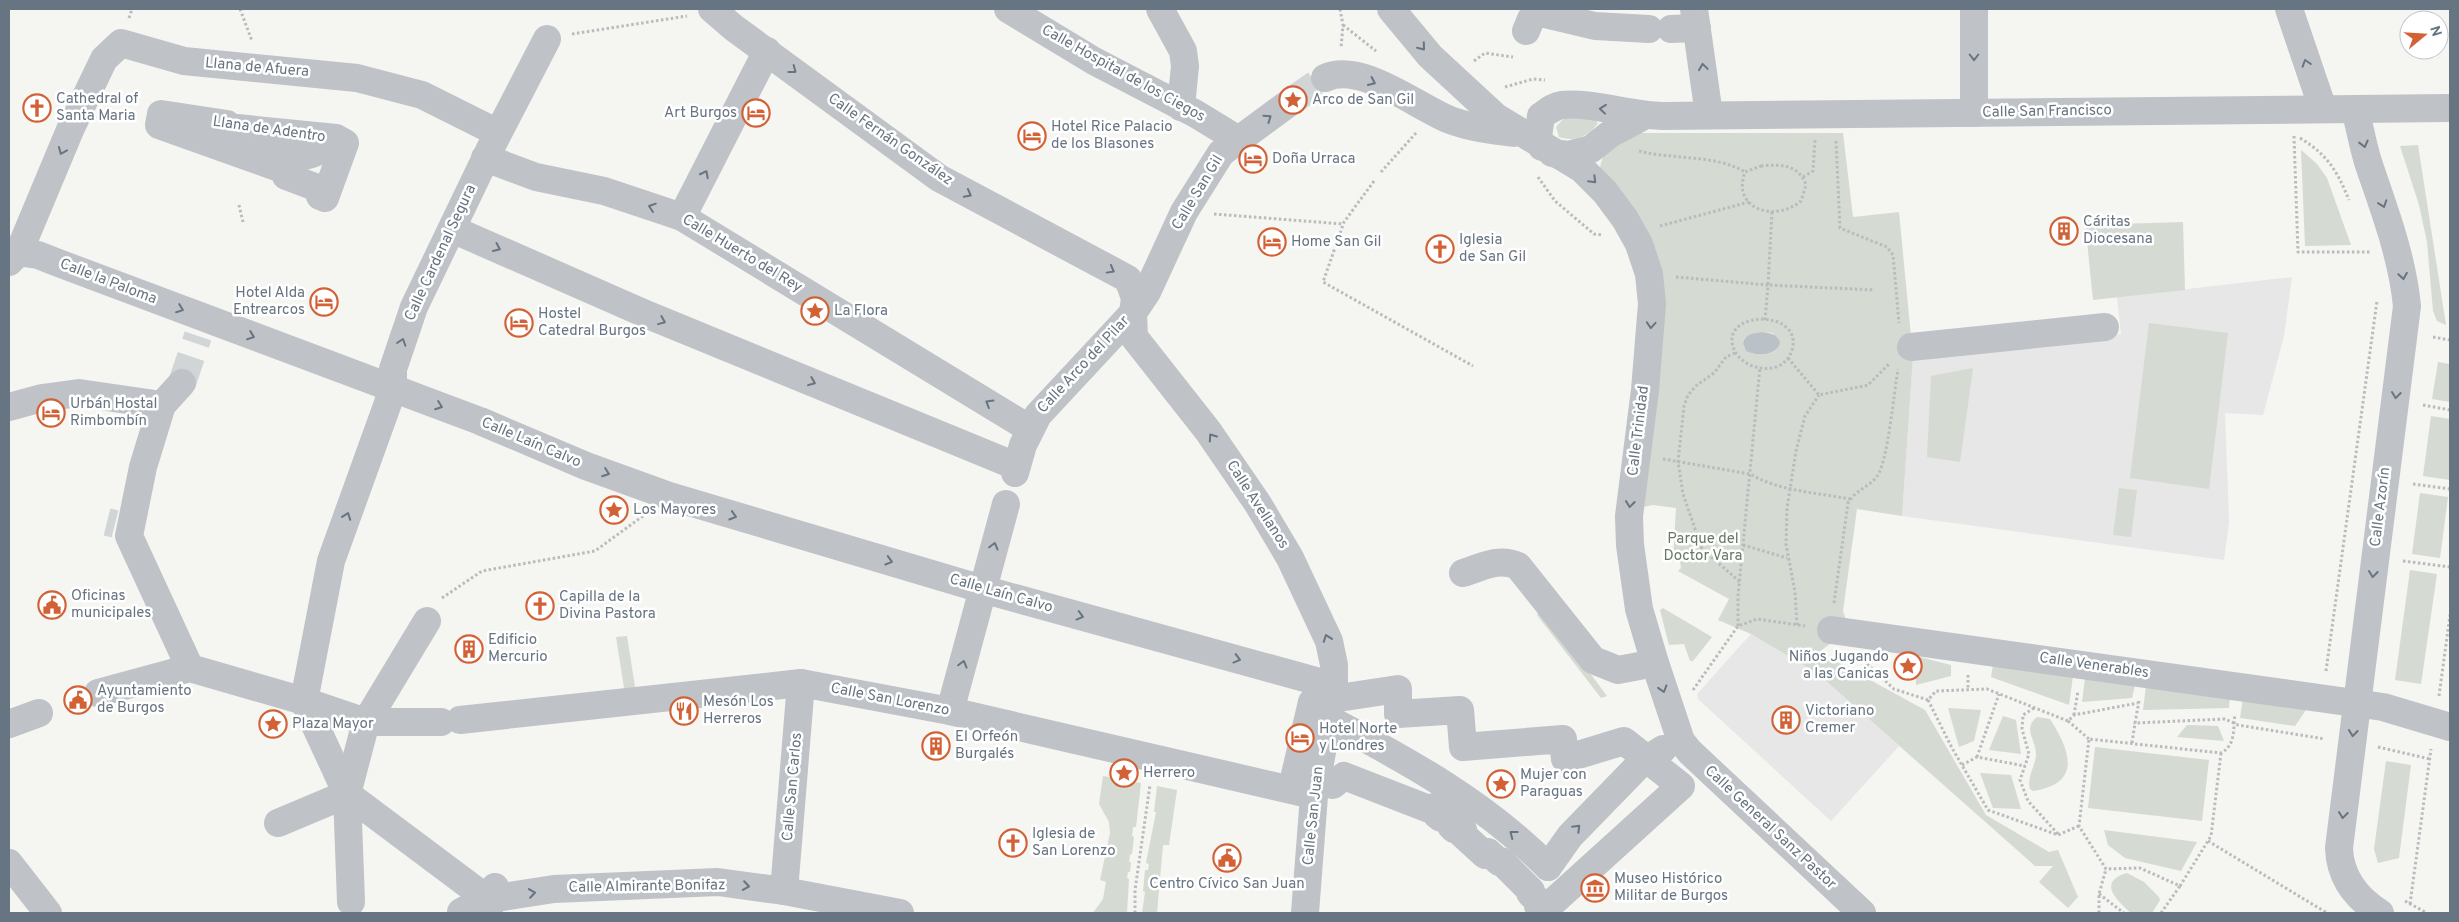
<svg xmlns="http://www.w3.org/2000/svg" width="2459" height="922" font-family="Overpass,sans-serif">
  <rect width="100%" height="100%" fill="#f5f5f2"/>
  <g fill="#e6e7e6">
    <path d="M2292 277 2284 336 2263 415 2225 413 2229 522 2224 560 1902 516 1913 357 2121 334 2117 297Z"/>
    <path d="M1751 634 1817 673 1899 746 1831 821 1698 699 1697 694Z"/>
  </g>
  <g fill="#d5dad2" fill-rule="evenodd">
    <path d="M1572 116 1595 120 1598 123C1588 137 1575 142 1559 137L1556 127 1564 118Z"/>
    <path d="M1635 133H1843L1853 217 1899 212 1913 357 1902 516 1857 509 1843 611 1845 617 1842 635 1819 652 1925 710 1986 815 2049 852 2058 850 2078 897 2068 908 2039 882 2053 866H2035L1817 673 1751 634 1718 620 1729 599 1678 571 1681 568 1680 562 1673 561 1676 508 1653 505 1643 507 1660 303 1600 171C1601 148 1617 142 1635 133ZM1762 332 1773 333 1777 349C1769 356 1755 356 1746 351L1743 343C1745 334 1753 333 1762 332Z"/>
    <path d="M2418 145 2446 325 2437 321 2433 311 2427 242 2419 205 2400 146Z"/>
    <path d="M2301 150 2317 164 2327 178 2351 245 2305 246Z"/>
    <path d="M2118 219V224L2183 222 2185 290 2093 300 2085 221Z"/>
    <path d="M2149 323 2228 333 2209 489 2130 478Z"/>
    <path d="M2438 362 2450 364V402L2432 399Z"/>
    <path d="M1973 368 1960 462 1927 457 1931 376Z"/>
    <path d="M2431 416 2450 419V480L2423 476Z"/>
    <path d="M2119 488 2137 490 2131 537 2113 535Z"/>
    <path d="M2420 493 2448 497 2440 558 2412 554Z"/>
    <path d="M2410 570 2437 574 2421 684 2395 680Z"/>
    <path d="M1541 607 1607 696 1601 698 1537 615Z"/>
    <path d="M1663 608 1712 637 1693 661H1690L1684 644 1669 645 1660 610Z"/>
    <path d="M627 636 636 693 625 694 616 637Z"/>
    <path d="M1916 656 1951 665V676L1916 685Z"/>
    <path d="M1993 665 2073 676 2069 705 1991 677Z"/>
    <path d="M2085 678 2135 685 2132 698 2082 702Z"/>
    <path d="M2146 686 2230 697 2229 708 2143 710Z"/>
    <path d="M2243 698 2308 707 2295 726 2240 718Z"/>
    <path d="M1948 708 1981 710 1974 741 1959 747Z"/>
    <path d="M2003 716 2016 720 2021 754 1989 750Z"/>
    <path d="M2037 717 2050 719C2069 749 2084 783 2033 791L2030 789C2026 778 2036 765 2036 754 2036 739 2022 729 2037 717Z"/>
    <path d="M2187 725 2218 726 2224 741 2177 737Z"/>
    <path d="M2095 747 2209 760 2202 821 2088 808Z"/>
    <path d="M2386 761 2411 765 2399 858 2378 863 2374 849Z"/>
    <path d="M1980 773 2011 775 2021 809 1993 808Z"/>
    <path d="M1103 776 1141 783 1136 827H1133L1132 836 1134 837 1132 854 1130 855 1129 862H1131L1130 872H1128L1127 878 1129 879 1127 913H1093L1103 899 1106 882 1100 880 1110 833 1109 822 1099 804Z"/>
    <path d="M1157 786 1177 790 1169 845H1163L1157 913H1142L1145 892 1143 891 1145 870H1148L1149 864 1146 863 1156 812H1154Z"/>
    <path d="M2104 830 2197 842 2181 871 2125 858 2108 845Z"/>
    <path d="M2127 873 2144 882 2159 897 2160 900 2152 913H2131C2118 901 2096 882 2127 873Z"/>
  </g>
  <path fill="#bac2c8" d="M1762 332C1770 333 1778 334 1780 343 1776 356 1757 357 1746 351L1743 343C1745 334 1753 333 1762 332Z"/>
  <g fill="none" stroke-linecap="round" stroke-linejoin="round">
    <g stroke="#d2d5d6" stroke-width="28" stroke-dasharray="28 14" stroke-linecap="butt">
      <path d="M1293 100 1325 78"/>
      <path d="M182 383 198 336"/>
      <path d="M107 522 115 524"/>
    </g>
    <g stroke="#b9bbbe" stroke-width="3" stroke-dasharray="2.5 2.5" stroke-linecap="butt">
      <path d="M240 9 252 41"/>
      <path d="M1340 9 1343 25 1341 48"/>
      <path d="M129 18 132 9"/>
      <path d="M1343 25 1376 51"/>
      <path d="M572 34 687 16"/>
      <path d="M1474 61 1485 53 1513 57"/>
      <path d="M1505 87 1533 79 1545 80"/>
      <path d="M2294 136 2298 252H2370"/>
      <path d="M2300 138C2328 155 2337 171 2349 200"/>
      <path d="M1836 141 1840 228 1887 247 1893 255 1899 323"/>
      <path d="M1639 151C1673 160 1715 154 1745 172"/>
      <path d="M1761 166C1779 164 1799 164 1806 185L1801 201C1775 223 1731 209 1745 172Z"/>
      <path d="M1381 172 1416 133"/>
      <path d="M1538 177 1555 201 1594 234 1603 235"/>
      <path d="M1803 177 1813 171 1815 140"/>
      <path d="M1374 181 1344 222 1323 282 1473 366"/>
      <path d="M239 205 243 222"/>
      <path d="M1772 212 1768 285 1875 290"/>
      <path d="M1214 214 1343 224"/>
      <path d="M1660 226 1749 202"/>
      <path d="M1676 277 1768 285 1765 320"/>
      <path d="M1761 319C1770 320 1778 320 1786 327 1800 338 1792 362 1776 367 1736 378 1708 323 1761 319Z"/>
      <path d="M2433 337 2450 340"/>
      <path d="M1735 353 1726 357 1714 373 1697 385 1688 395 1684 406 1678 462 1683 494 1702 549 1740 582"/>
      <path d="M1788 358 1819 395 1868 385 1890 363"/>
      <path d="M2423 405 2450 410"/>
      <path d="M1663 459 1750 474C1779 491 1818 493 1850 499"/>
      <path d="M2413 484 2450 489"/>
      <path d="M1743 545 1787 558"/>
      <path d="M2403 561 2450 567"/>
      <path d="M442 598 482 571 595 551 643 516"/>
      <path d="M1834 603 1848 503C1856 489 1870 487 1878 475 1888 458 1894 392 1898 369"/>
      <path d="M1797 625 1795 592 1786 544 1787 508 1796 451 1805 416 1819 395"/>
      <path d="M1738 626V596L1760 367"/>
      <path d="M1867 664 1894 689 1928 700"/>
      <path d="M2326 671 2377 301"/>
      <path d="M1968 675V690"/>
      <path d="M1693 690 1738 626 1757 619 1805 626"/>
      <path d="M2439 696 2450 615"/>
      <path d="M2139 701 2135 723 2225 719 2238 725 2325 739"/>
      <path d="M2034 708 2023 715 2022 729 2029 754 2020 780 2028 801 2058 834"/>
      <path d="M2074 715 2078 691"/>
      <path d="M2068 721 2089 739"/>
      <path d="M2132 743 2135 723"/>
      <path d="M2378 747 2430 759"/>
      <path d="M2221 753 2211 836 2180 886 2140 868 2106 869 2079 826 2089 739 2221 753C2236 745 2233 729 2235 714"/>
      <path d="M1977 757 1999 694"/>
      <path d="M1962 765 1977 757 2025 766"/>
      <path d="M2079 826 2058 835 1988 810 1952 748 1928 700 1936 691 1987 689 2068 721 2074 715 2138 703"/>
      <path d="M2208 841 2327 913"/>
      <path d="M2099 894 2124 913"/>
      <path d="M2405 901 2427 913"/>
      <path d="M2410 904 2431 749"/>
      <path d="M1135 913V890L1150 785"/>
      <path d="M2099 913V894L2106 869"/>
      <path d="M2161 913 2180 886"/>
    </g>
    <g stroke="#bfc2c6" stroke-width="28">
      <path d="M712 9 734 28 939 178 1128 279 1135 298 1133 313 1134 337 1208 431 1258 504 1290 558 1329 641 1334 665V686L1314 796 1305 913"/>
      <path d="M1008 9 1094 61 1196 114 1237 139"/>
      <path d="M1160 9 1183 51 1185 66 1181 107"/>
      <path d="M1391 9 1430 56 1496 117 1582 169 1605 192 1625 219 1639 244 1649 274 1652 304 1645 390 1629 516 1630 545 1639 609 1655 663 1681 741 1690 752 1862 913"/>
      <path d="M1694 9 1709 115"/>
      <path d="M1974 9V113"/>
      <path d="M2289 9 2323 109"/>
      <path d="M1671 29 1697 28"/>
      <path d="M1526 31 1531 19 1536 12 1595 26 1649 29"/>
      <path d="M1325 78C1361 61 1417 107 1450 120 1471 128 1493 130 1514 133"/>
      <path d="M2355 109C2360 128 2363 147 2369 165 2385 212 2402 256 2407 306L2339 848C2340 877 2356 898 2380 913"/>
      <path d="M161 114 227 124V127L336 138 345 143 325 198 320 196 323 190 286 176 288 171 159 125Z"/>
      <path d="M1542 147 1538 137 1541 116C1548 111 1554 106 1562 105 1594 102 1631 116 1663 116L2450 108"/>
      <path d="M265 153C286 158 316 162 328 140"/>
      <path d="M1552 153 1568 155 1591 149 1610 134 1644 116"/>
      <path d="M485 158 536 177 604 191 682 217 1030 429"/>
      <path d="M682 217 767 51"/>
      <path d="M452 229 648 315 1016 466"/>
      <path d="M9 251 38 255 61 264 480 421 586 466 669 496 982 589 1334 686"/>
      <path d="M9 262 19 252 70 130 104 59 121 43 184 61 357 78 422 95 498 133"/>
      <path d="M1911 347 2105 327"/>
      <path d="M182 383 162 405 143 467 129 536 190 668 304 701 366 722H441"/>
      <path d="M9 407 42 398 79 393 162 405"/>
      <path d="M1015 473 1023 445 1038 415 1133 313 1147 292 1184 212 1221 153 1293 100"/>
      <path d="M1463 573C1482 567 1499 557 1518 566L1593 660 1618 670 1655 663"/>
      <path d="M1831 630 2383 707 2450 727"/>
      <path d="M1398 689V714L1460 710 1463 747 1563 739 1565 759 1624 741 1681 786 1543 911 1538 906 1541 904 1530 893 1531 891 1501 861 1499 862 1488 852 1485 855 1462 834 1463 830 1459 826 1454 829 1451 826 1452 821 1445 815 1441 818 1437 815 1438 810 1434 807 1429 809 1344 776 1333 785 1294 779 1312 702Z"/>
      <path d="M98 693 190 668"/>
      <path d="M950 711 1006 504"/>
      <path d="M1329 719C1408 761 1485 803 1548 867"/>
      <path d="M460 720 801 683 950 711 1313 795"/>
      <path d="M9 724 39 713"/>
      <path d="M278 823 347 794"/>
      <path d="M9 863 48 913"/>
      <path d="M1548 867 1570 836 1641 763 1663 749"/>
      <path d="M784 891 801 683"/>
      <path d="M483 900 554 889 718 882 784 891 900 913"/>
      <path d="M351 902 347 794 366 722 427 621"/>
      <path d="M461 912 483 900 495 887"/>
      <path d="M489 913 478 892 347 794 304 701 331 561 393 389V369L414 307 489 151 547 39"/>
    </g>
  </g>
  <defs><path id="oneway-chevron" d="M-2-3.5L2.5 0L-2 3.5" fill="none" stroke-width="1.6" stroke-linecap="round" stroke-linejoin="round" transform="scale(1.25)"/></defs>
  <g stroke="#677481">
    <use href="#oneway-chevron" transform="translate(1422 47) rotate(51)"/>
    <use href="#oneway-chevron" transform="translate(1974 57) rotate(90)"/>
    <use href="#oneway-chevron" transform="translate(2306 63) rotate(-108)"/>
    <use href="#oneway-chevron" transform="translate(1703 67) rotate(-98)"/>
    <use href="#oneway-chevron" transform="translate(793 70) rotate(37)"/>
    <use href="#oneway-chevron" transform="translate(1372 82) rotate(25)"/>
    <use href="#oneway-chevron" transform="translate(1603 109) rotate(-174)"/>
    <use href="#oneway-chevron" transform="translate(1268 118) rotate(-35)"/>
    <use href="#oneway-chevron" transform="translate(2364 144) rotate(76)"/>
    <use href="#oneway-chevron" transform="translate(62 151) rotate(113)"/>
    <use href="#oneway-chevron" transform="translate(705 174) rotate(-63)"/>
    <use href="#oneway-chevron" transform="translate(1593 180) rotate(45)"/>
    <use href="#oneway-chevron" transform="translate(968 194) rotate(28)"/>
    <use href="#oneway-chevron" transform="translate(2383 204) rotate(71)"/>
    <use href="#oneway-chevron" transform="translate(652 207) rotate(-161)"/>
    <use href="#oneway-chevron" transform="translate(497 248) rotate(24)"/>
    <use href="#oneway-chevron" transform="translate(1111 270) rotate(29)"/>
    <use href="#oneway-chevron" transform="translate(2403 276) rotate(81)"/>
    <use href="#oneway-chevron" transform="translate(180 309) rotate(21)"/>
    <use href="#oneway-chevron" transform="translate(662 321) rotate(22)"/>
    <use href="#oneway-chevron" transform="translate(1651 325) rotate(94)"/>
    <use href="#oneway-chevron" transform="translate(251 336) rotate(21)"/>
    <use href="#oneway-chevron" transform="translate(402 342) rotate(-72)"/>
    <use href="#oneway-chevron" transform="translate(812 382) rotate(22)"/>
    <use href="#oneway-chevron" transform="translate(2396 395) rotate(97)"/>
    <use href="#oneway-chevron" transform="translate(989 403) rotate(-149)"/>
    <use href="#oneway-chevron" transform="translate(439 406) rotate(20)"/>
    <use href="#oneway-chevron" transform="translate(1212 437) rotate(-125)"/>
    <use href="#oneway-chevron" transform="translate(606 473) rotate(20)"/>
    <use href="#oneway-chevron" transform="translate(1630 504) rotate(97)"/>
    <use href="#oneway-chevron" transform="translate(347 516) rotate(-70)"/>
    <use href="#oneway-chevron" transform="translate(733 516) rotate(17)"/>
    <use href="#oneway-chevron" transform="translate(994 546) rotate(-75)"/>
    <use href="#oneway-chevron" transform="translate(889 561) rotate(16)"/>
    <use href="#oneway-chevron" transform="translate(2373 574) rotate(97)"/>
    <use href="#oneway-chevron" transform="translate(1080 616) rotate(15)"/>
    <use href="#oneway-chevron" transform="translate(1327 638) rotate(-110)"/>
    <use href="#oneway-chevron" transform="translate(1237 659) rotate(15)"/>
    <use href="#oneway-chevron" transform="translate(963 664) rotate(-75)"/>
    <use href="#oneway-chevron" transform="translate(1663 689) rotate(73)"/>
    <use href="#oneway-chevron" transform="translate(2353 733) rotate(96)"/>
    <use href="#oneway-chevron" transform="translate(2343 815) rotate(97)"/>
    <use href="#oneway-chevron" transform="translate(1577 828) rotate(-45)"/>
    <use href="#oneway-chevron" transform="translate(1513 834) rotate(-142)"/>
    <use href="#oneway-chevron" transform="translate(746 886) rotate(8)"/>
    <use href="#oneway-chevron" transform="translate(532 893) rotate(-8)"/>
  </g>
  <defs>
    <g id="sight-ring" transform="scale(1.4375)"><circle r="9.5" fill="#fff" stroke="#d26136" stroke-width="1.5"/><path d="M0-6L1.8-2.2L6-1.7L2.9 1.2L3.7 5.4L0 3.3L-3.7 5.4L-2.9 1.2L-6-1.7L-1.8-2.2Z" fill="#d26136"/></g>
    <g id="church-ring" transform="scale(1.4375)"><circle r="9.5" fill="#fff" stroke="#d26136" stroke-width="1.5"/><path d="M-1.2-6h2.4v3.5h3.3v2.4h-3.3V6h-2.4V-.1h-3.3v-2.4h3.3Z" fill="#d26136"/></g>
    <g id="hotel-ring" transform="scale(1.4375)"><circle r="9.5" fill="#fff" stroke="#d26136" stroke-width="1.5"/><path d="M-6-4.5h1.5V1H6V5H4.5V3h-9V5H-6ZM-4 0a1.8 1.8 0 1 1 3.6 0ZM.5 0V-2.5h3Q6-2.5 6 0Z" fill="#d26136"/></g>
    <g id="building-ring" transform="scale(1.4375)"><circle r="9.5" fill="#fff" stroke="#d26136" stroke-width="1.5"/><path d="M-4-6H4V6H1V3H-1V6H-4ZM-2.5-4.3h1.7v1.8h-1.7ZM.8-4.3h1.7v1.8H.8ZM-2.5-1h1.7V.8h-1.7ZM.8-1h1.7V.8H.8Z" fill="#d26136"/></g>
    <g id="civic-ring" transform="scale(1.4375)"><circle r="9.5" fill="#fff" stroke="#d26136" stroke-width="1.5"/><path d="M-.6-6.5H3V-4.5H.6V-3L4-1V1h2V6H-6V1h2V-1L-.6-3ZM-1.2 2.5V6h2.4V2.5Z" fill="#d26136"/></g>
    <g id="restaurant-ring" transform="scale(1.4375)"><circle r="9.5" fill="#fff" stroke="#d26136" stroke-width="1.5"/><path d="M-5-6h1v4h1v-4h1v4h1v-4h1v5L-1.5 .5V6h-2V.5L-5-1ZM5-6V6H3V1.5H1.5Q1.5-4 5-6Z" fill="#d26136"/></g>
    <g id="museum-ring" transform="scale(1.4375)"><circle r="9.5" fill="#fff" stroke="#d26136" stroke-width="1.5"/><path d="M0-6L6-3V-2H-6V-3ZM-5-1h2V3h-2ZM-1-1h2V3h-2ZM3-1h2V3H3ZM-6 4H6V6H-6Z" fill="#d26136"/></g>
  </defs>
  <g fill-rule="evenodd">
    <use href="#sight-ring" x="1293" y="100"/>
    <use href="#church-ring" x="37" y="108"/>
    <use href="#hotel-ring" x="756" y="113"/>
    <use href="#hotel-ring" x="1032" y="136"/>
    <use href="#hotel-ring" x="1253" y="159"/>
    <use href="#building-ring" x="2064" y="231"/>
    <use href="#hotel-ring" x="1272" y="242"/>
    <use href="#church-ring" x="1440" y="249"/>
    <use href="#hotel-ring" x="324" y="302"/>
    <use href="#sight-ring" x="815" y="311"/>
    <use href="#hotel-ring" x="519" y="323"/>
    <use href="#hotel-ring" x="51" y="413"/>
    <use href="#sight-ring" x="614" y="510"/>
    <use href="#civic-ring" x="52" y="605"/>
    <use href="#church-ring" x="540" y="606"/>
    <use href="#building-ring" x="469" y="649"/>
    <use href="#sight-ring" x="1908" y="666"/>
    <use href="#civic-ring" x="78" y="700"/>
    <use href="#restaurant-ring" x="684" y="711"/>
    <use href="#building-ring" x="1786" y="720"/>
    <use href="#sight-ring" x="273" y="724"/>
    <use href="#hotel-ring" x="1300" y="738"/>
    <use href="#building-ring" x="936" y="746"/>
    <use href="#sight-ring" x="1124" y="773"/>
    <use href="#sight-ring" x="1501" y="784"/>
    <use href="#church-ring" x="1013" y="843"/>
    <use href="#civic-ring" x="1227" y="858"/>
    <use href="#museum-ring" x="1595" y="888"/>
  </g>
  <g text-anchor="middle" dominant-baseline="central" stroke-width="5" stroke-linejoin="round" paint-order="stroke">
    <g font-size="15" fill="#677481" stroke="#fff">
      <text transform="translate(257 68) rotate(5)">Llana de Afuera</text>
      <text transform="translate(1123 74) rotate(29)">Calle Hospital de los Ciegos</text>
      <text transform="translate(2047 112) rotate(-1)">Calle San Francisco</text>
      <text transform="translate(269 130) rotate(8)">Llana de Adentro</text>
      <text transform="translate(890 140) rotate(35)">Calle Fernán González</text>
      <text transform="translate(1198 193) rotate(-59)">Calle San Gil</text>
      <text transform="translate(441 253) rotate(-65)">Calle Cardenal Segura</text>
      <text transform="translate(742 254) rotate(31)">Calle Huerto del Rey</text>
      <text transform="translate(108 282) rotate(21)">Calle la Paloma</text>
      <text transform="translate(1084 365) rotate(-47)">Calle Arco del Pilar</text>
      <text transform="translate(1639 431) rotate(-83)">Calle Trinidad</text>
      <text transform="translate(531 443) rotate(23)">Calle Laín Calvo</text>
      <text transform="translate(1257 505) rotate(57)">Calle Avellanos</text>
      <text transform="translate(2381 507) rotate(-83)">Calle Azorín</text>
      <text transform="translate(1001 594) rotate(16)">Calle Laín Calvo</text>
      <text transform="translate(2094 666) rotate(8)">Calle Venerables</text>
      <text transform="translate(890 700) rotate(11)">Calle San Lorenzo</text>
      <text transform="translate(793 787) rotate(-85)">Calle San Carlos</text>
      <text transform="translate(1314 816) rotate(-84)">Calle San Juan</text>
      <text transform="translate(1770 828) rotate(43)">Calle General Sanz Pastor</text>
      <text transform="translate(647 887) rotate(-1)">Calle Almirante Bonifaz</text>
    </g>
    <g font-size="15" fill="#677481" stroke="#fff" text-anchor="start">
      <text x="56" y="99">Cathedral of<tspan x="56" dy="17">Santa Maria</tspan></text>
      <text x="1312" y="100">Arco de San Gil</text>
      <text x="737" y="113" text-anchor="end">Art Burgos</text>
      <text x="1051" y="127">Hotel Rice Palacio<tspan x="1051" dy="17">de los Blasones</tspan></text>
      <text x="1272" y="159">Doña Urraca</text>
      <text x="2083" y="222">Cáritas<tspan x="2083" dy="17">Diocesana</tspan></text>
      <text x="1459" y="240">Iglesia<tspan x="1459" dy="17">de San Gil</tspan></text>
      <text x="1291" y="242">Home San Gil</text>
      <text x="305" y="293" text-anchor="end">Hotel Alda<tspan x="305" dy="17">Entrearcos</tspan></text>
      <text x="834" y="311">La Flora</text>
      <text x="538" y="314">Hostel<tspan x="538" dy="17">Catedral Burgos</tspan></text>
      <text x="70" y="404">Urbán Hostal<tspan x="70" dy="17">Rimbombín</tspan></text>
      <text x="633" y="510">Los Mayores</text>
      <text x="71" y="596">Oficinas<tspan x="71" dy="17">municipales</tspan></text>
      <text x="559" y="597">Capilla de la<tspan x="559" dy="17">Divina Pastora</tspan></text>
      <text x="488" y="640">Edificio<tspan x="488" dy="17">Mercurio</tspan></text>
      <text x="1889" y="657" text-anchor="end">Niños Jugando<tspan x="1889" dy="17">a las Canicas</tspan></text>
      <text x="97" y="691">Ayuntamiento<tspan x="97" dy="17">de Burgos</tspan></text>
      <text x="703" y="702">Mesón Los<tspan x="703" dy="17">Herreros</tspan></text>
      <text x="1805" y="711">Victoriano<tspan x="1805" dy="17">Cremer</tspan></text>
      <text x="292" y="724">Plaza Mayor</text>
      <text x="1319" y="729">Hotel Norte<tspan x="1319" dy="17">y Londres</tspan></text>
      <text x="955" y="737">El Orfeón<tspan x="955" dy="17">Burgalés</tspan></text>
      <text x="1143" y="773">Herrero</text>
      <text x="1520" y="775">Mujer con<tspan x="1520" dy="17">Paraguas</tspan></text>
      <text x="1032" y="834">Iglesia de<tspan x="1032" dy="17">San Lorenzo</tspan></text>
      <text x="1614" y="879">Museo Histórico<tspan x="1614" dy="17">Militar de Burgos</tspan></text>
      <text x="1227" y="884" text-anchor="middle">Centro Cívico San Juan</text>
    </g>
    <g font-size="15" fill="#687865" stroke="#fff">
      <text x="1703" y="539">Parque del<tspan x="1703" dy="17">Doctor Vara</tspan></text>
    </g>
  </g>
  <rect width="2459" height="922" fill="none" stroke="#677481" stroke-width="20"/>
  <g transform="translate(2424 35) rotate(72)"><circle r="24" fill="#ffffff" stroke="#c2c7cd"/>
  <path d="M0-4L9 19L0 12L-9 19Z" fill="#d26136"/>
  <text y="-8" font-size="14" font-weight="bold" text-anchor="middle" fill="#677481">N</text>
  </g>
</svg>
